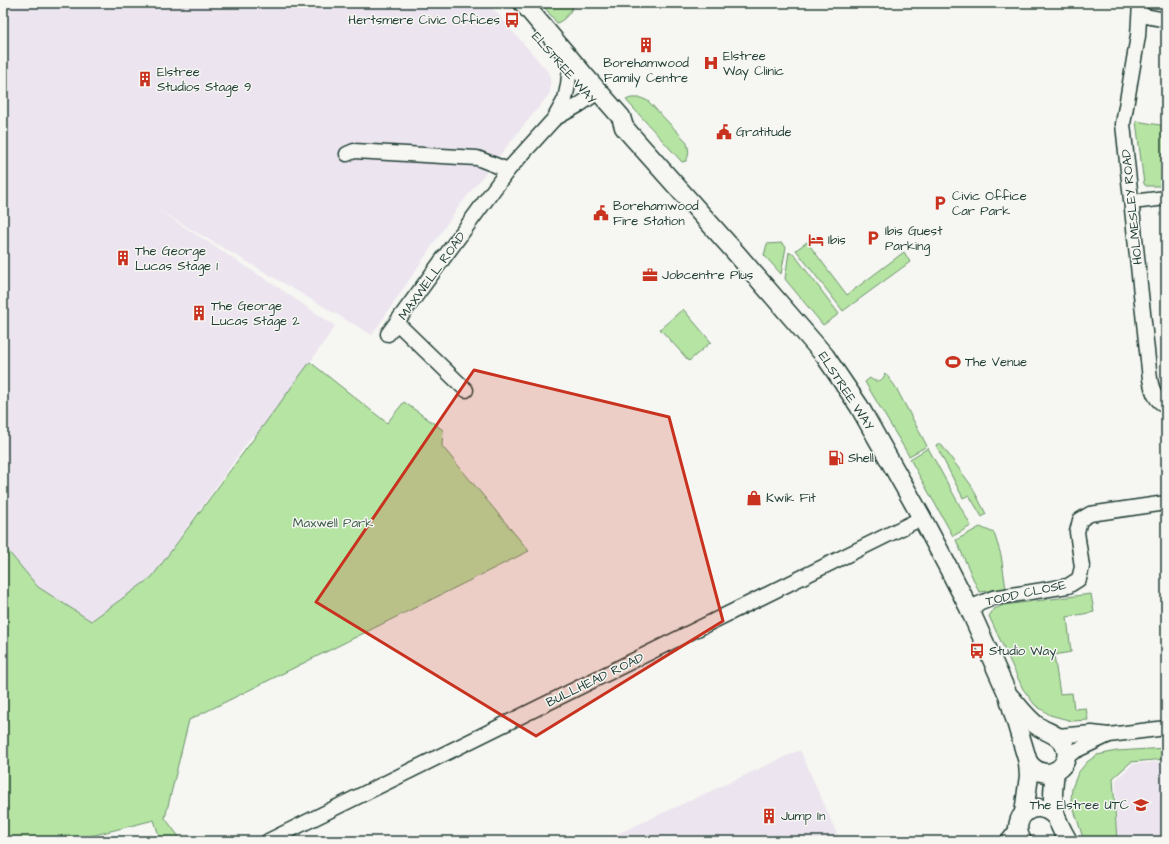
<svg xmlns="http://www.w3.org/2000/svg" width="1169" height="844" font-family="'Architects Daughter',sans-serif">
  <rect width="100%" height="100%" fill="#f6f6f2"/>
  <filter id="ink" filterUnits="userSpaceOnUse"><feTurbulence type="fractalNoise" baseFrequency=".025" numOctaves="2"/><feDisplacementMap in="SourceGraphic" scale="8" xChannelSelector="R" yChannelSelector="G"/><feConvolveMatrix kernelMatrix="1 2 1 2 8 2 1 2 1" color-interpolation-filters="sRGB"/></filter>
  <g filter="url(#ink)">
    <g fill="#ece4ef">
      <path d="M5 3H488L550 74V93L459 206 372 335 155 208 273 284 335 326 257 439 252 436 152 577 90 621 38 587 3 545V6Z"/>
      <path d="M800 750 840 841H602Z"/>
      <path d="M1166 761V841H1119L1117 831 1116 780 1133 764Z"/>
    </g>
    <g fill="#b6e4a3" stroke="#6a906c">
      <path d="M541 3H574C572 11 565 20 557 23Z"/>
      <path d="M631 98H641L648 101 686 141C689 149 690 154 686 161L682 162 626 100Z"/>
      <path d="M1136 121 1166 126V186H1146L1144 184Z"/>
      <path d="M807 242 847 295 904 252 910 262 843 311 796 250Z"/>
      <path d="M782 243 786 247 781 274 764 255 767 244Z"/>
      <path d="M789 252 791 254 793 253 839 314 823 325 785 279Z"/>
      <path d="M683 309 711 342 689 361 660 329Z"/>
      <path d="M310 362 387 423 404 402 443 430 442 446 529 551 189 720 165 818 182 841H163L159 836 154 820 71 841H3V545L38 587 91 621 152 577Z"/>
      <path d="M885 373 895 386 927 446 909 456 865 382 870 378C876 384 884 381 885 373Z"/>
      <path d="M940 443 971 485 986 514 982 517 969 495 963 498 936 445Z"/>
      <path d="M928 448 971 526 953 536 910 459Z"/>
      <path d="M980 527 994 533 1001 555 1006 589 979 592 956 540Z"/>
      <path d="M1091 594 1094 612 1067 617 1071 652 1054 655 1060 694 1072 693 1074 709 1086 708 1088 720 1072 721 1050 715 1035 705 1023 689 989 616 994 609 1004 605Z"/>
      <path d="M1166 748V759L1131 762 1113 778 1117 841H1084L1071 800 1072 788 1078 773 1087 762 1097 755 1117 751Z"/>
    </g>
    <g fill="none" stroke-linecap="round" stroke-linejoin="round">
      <g stroke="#1f3d34" stroke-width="17">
        <g id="minor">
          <path d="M1140 3 1138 36 1123 124 1150 379C1152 389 1155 402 1166 405"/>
          <path d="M1140 15 1166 20"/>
          <path d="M554 119 579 105 598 92"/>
          <path d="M347 154 354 151 477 158 508 170"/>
          <path d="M1132 202 1166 198"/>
          <path d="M397 323 466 390"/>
          <path d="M388 334 508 170 554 119 565 99 568 85 569 75"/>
          <path d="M969 608 993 598 1068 586 1079 579 1082 567 1077 532 1080 520 1090 514 1166 503"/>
          <path d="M1057 736 1092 733 1109 735 1166 728"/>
          <path d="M1066 757 1075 751 1109 735"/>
          <path d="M268 841 922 518"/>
          <path d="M1008 841 1018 828"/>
        </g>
      </g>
      <g stroke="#1f3d34" stroke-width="21">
        <g id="major">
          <path d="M523 3 584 75 621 117 624 127 629 133 736 253 825 356 859 406 922 518 949 569 969 608 1008 695 1028 762 1029 776 1024 813"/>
          <path d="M1010 697C1018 706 1026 717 1035 724 1044 732 1057 733 1063 743 1077 764 1046 787 1028 762"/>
          <path d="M1055 771C1051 804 1051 812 1068 841"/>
          <path d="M1022 841C1008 817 1035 796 1055 816"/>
        </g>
      </g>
      <use href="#minor" stroke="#f6f6f2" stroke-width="14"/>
      <use href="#major" stroke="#f6f6f2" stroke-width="18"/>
    </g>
  </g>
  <path fill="#c8321e" fill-opacity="0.2" stroke="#c8321e" stroke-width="3" stroke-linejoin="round" d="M474 370 669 417 723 621 536 736 316 602Z"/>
  <defs>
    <g id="bus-bare" transform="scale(1.2)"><path d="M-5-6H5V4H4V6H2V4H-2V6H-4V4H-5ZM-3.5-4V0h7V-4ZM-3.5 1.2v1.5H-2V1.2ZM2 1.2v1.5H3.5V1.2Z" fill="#c8321e" stroke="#f6f6f2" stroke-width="2.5" paint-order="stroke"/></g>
    <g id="building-bare" transform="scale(1.2)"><path d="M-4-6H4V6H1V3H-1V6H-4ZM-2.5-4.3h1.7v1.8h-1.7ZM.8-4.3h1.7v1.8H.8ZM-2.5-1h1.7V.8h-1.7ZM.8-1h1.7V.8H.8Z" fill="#c8321e" stroke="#f6f6f2" stroke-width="2.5" paint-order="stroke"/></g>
    <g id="hospital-bare" transform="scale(1.2)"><path d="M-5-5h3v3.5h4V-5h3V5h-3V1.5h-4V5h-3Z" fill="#c8321e" stroke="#f6f6f2" stroke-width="2.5" paint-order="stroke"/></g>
    <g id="civic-bare" transform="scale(1.2)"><path d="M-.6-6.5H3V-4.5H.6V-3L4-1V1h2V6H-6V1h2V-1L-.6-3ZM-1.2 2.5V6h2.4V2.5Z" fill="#c8321e" stroke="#f6f6f2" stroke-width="2.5" paint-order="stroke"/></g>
    <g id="parking-bare" transform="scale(1.2)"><path d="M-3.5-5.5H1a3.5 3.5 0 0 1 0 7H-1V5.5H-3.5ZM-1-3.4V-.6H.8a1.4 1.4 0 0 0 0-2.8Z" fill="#c8321e" stroke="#f6f6f2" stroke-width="2.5" paint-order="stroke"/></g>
    <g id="hotel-bare" transform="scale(1.2)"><path d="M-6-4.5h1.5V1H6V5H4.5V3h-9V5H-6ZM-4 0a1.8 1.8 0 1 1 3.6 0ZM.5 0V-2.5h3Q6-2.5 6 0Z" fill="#c8321e" stroke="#f6f6f2" stroke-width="2.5" paint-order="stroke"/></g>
    <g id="office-bare" transform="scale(1.2)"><path d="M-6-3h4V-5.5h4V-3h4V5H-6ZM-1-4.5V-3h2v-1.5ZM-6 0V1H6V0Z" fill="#c8321e" stroke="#f6f6f2" stroke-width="2.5" paint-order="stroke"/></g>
    <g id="stadium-bare" transform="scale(1.2)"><path d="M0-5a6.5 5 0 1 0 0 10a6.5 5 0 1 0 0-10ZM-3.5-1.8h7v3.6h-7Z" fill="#c8321e" stroke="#f6f6f2" stroke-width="2.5" paint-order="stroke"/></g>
    <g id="fuel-bare" transform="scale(1.2)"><path d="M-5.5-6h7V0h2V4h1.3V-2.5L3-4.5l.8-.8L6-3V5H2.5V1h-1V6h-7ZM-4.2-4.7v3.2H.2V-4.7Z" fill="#c8321e" stroke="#f6f6f2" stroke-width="2.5" paint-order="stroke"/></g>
    <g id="shop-bare" transform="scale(1.2)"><path d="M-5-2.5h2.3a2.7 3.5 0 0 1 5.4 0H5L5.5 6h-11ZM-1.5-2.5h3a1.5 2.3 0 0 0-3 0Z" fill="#c8321e" stroke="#f6f6f2" stroke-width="2.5" paint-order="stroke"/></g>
    <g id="university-bare" transform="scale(1.2)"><path d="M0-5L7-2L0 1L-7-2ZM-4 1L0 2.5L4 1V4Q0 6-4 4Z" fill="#c8321e" stroke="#f6f6f2" stroke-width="2.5" paint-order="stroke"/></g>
  </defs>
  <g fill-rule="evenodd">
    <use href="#bus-bare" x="512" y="20"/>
    <use href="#building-bare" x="646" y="45"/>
    <use href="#hospital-bare" x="711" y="63"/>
    <use href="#building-bare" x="145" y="79"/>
    <use href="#civic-bare" x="724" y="132"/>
    <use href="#parking-bare" x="940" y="203"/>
    <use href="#civic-bare" x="601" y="213"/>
    <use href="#parking-bare" x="873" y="238"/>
    <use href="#hotel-bare" x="816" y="240"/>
    <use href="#building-bare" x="123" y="258"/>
    <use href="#office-bare" x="650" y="275"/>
    <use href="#building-bare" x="199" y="313"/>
    <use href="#stadium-bare" x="953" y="362"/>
    <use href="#fuel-bare" x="836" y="458"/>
    <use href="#shop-bare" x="754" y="498"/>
    <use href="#bus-bare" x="977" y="651"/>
    <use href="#university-bare" x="1141" y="805"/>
    <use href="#building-bare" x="769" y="816"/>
  </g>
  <g text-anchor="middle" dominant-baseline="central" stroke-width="3" stroke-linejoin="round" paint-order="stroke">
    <g font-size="13" fill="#1f3d34" stroke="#f6f6f2" text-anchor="start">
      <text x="500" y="20" text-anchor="end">Hertsmere Civic Offices</text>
      <text x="723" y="56">Elstree<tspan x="723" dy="15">Way Clinic</tspan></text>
      <text x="646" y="63" text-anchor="middle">Borehamwood<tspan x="646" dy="15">Family Centre</tspan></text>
      <text x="157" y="72">Elstree<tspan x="157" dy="15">Studios Stage 9</tspan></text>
      <text x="736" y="132">Gratitude</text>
      <text x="952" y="196">Civic Office<tspan x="952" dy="15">Car Park</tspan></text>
      <text x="613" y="206">Borehamwood<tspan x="613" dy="15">Fire Station</tspan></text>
      <text x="885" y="231">Ibis Guest<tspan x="885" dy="15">Parking</tspan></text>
      <text x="828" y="240">Ibis</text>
      <text x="135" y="251">The George<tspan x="135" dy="15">Lucas Stage 1</tspan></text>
      <text x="662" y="275">Jobcentre Plus</text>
      <text x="211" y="306">The George<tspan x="211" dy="15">Lucas Stage 2</tspan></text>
      <text x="965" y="362">The Venue</text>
      <text x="848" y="458">Shell</text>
      <text x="766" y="498">Kwik Fit</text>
      <text x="989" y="651">Studio Way</text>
      <text x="1129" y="805" text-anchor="end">The Elstree UTC</text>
      <text x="781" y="816">Jump In</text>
    </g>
    <g font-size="13" fill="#1f3d34" stroke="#f6f6f2">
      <text transform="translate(564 68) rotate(49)">ELSTREE WAY</text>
      <text transform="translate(1132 207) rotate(-96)">HOLMESLEY ROAD</text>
      <text transform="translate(432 276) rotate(-54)">MAXWELL ROAD</text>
      <text transform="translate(846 391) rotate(57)">ELSTREE WAY</text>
      <text transform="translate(1026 593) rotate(-12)">TODD CLOSE</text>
      <text transform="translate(595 680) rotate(-26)">BULLHEAD ROAD</text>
    </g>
    <g font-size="13" fill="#3d5e4a" stroke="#f6f6f2">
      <text x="333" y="523">Maxwell Park</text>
    </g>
  </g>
  <rect width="1169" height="844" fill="none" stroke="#f6f6f2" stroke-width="16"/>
  <rect x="8" y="8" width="1153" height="828" fill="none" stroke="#1f3d34" stroke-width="1.5" filter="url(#ink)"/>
</svg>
